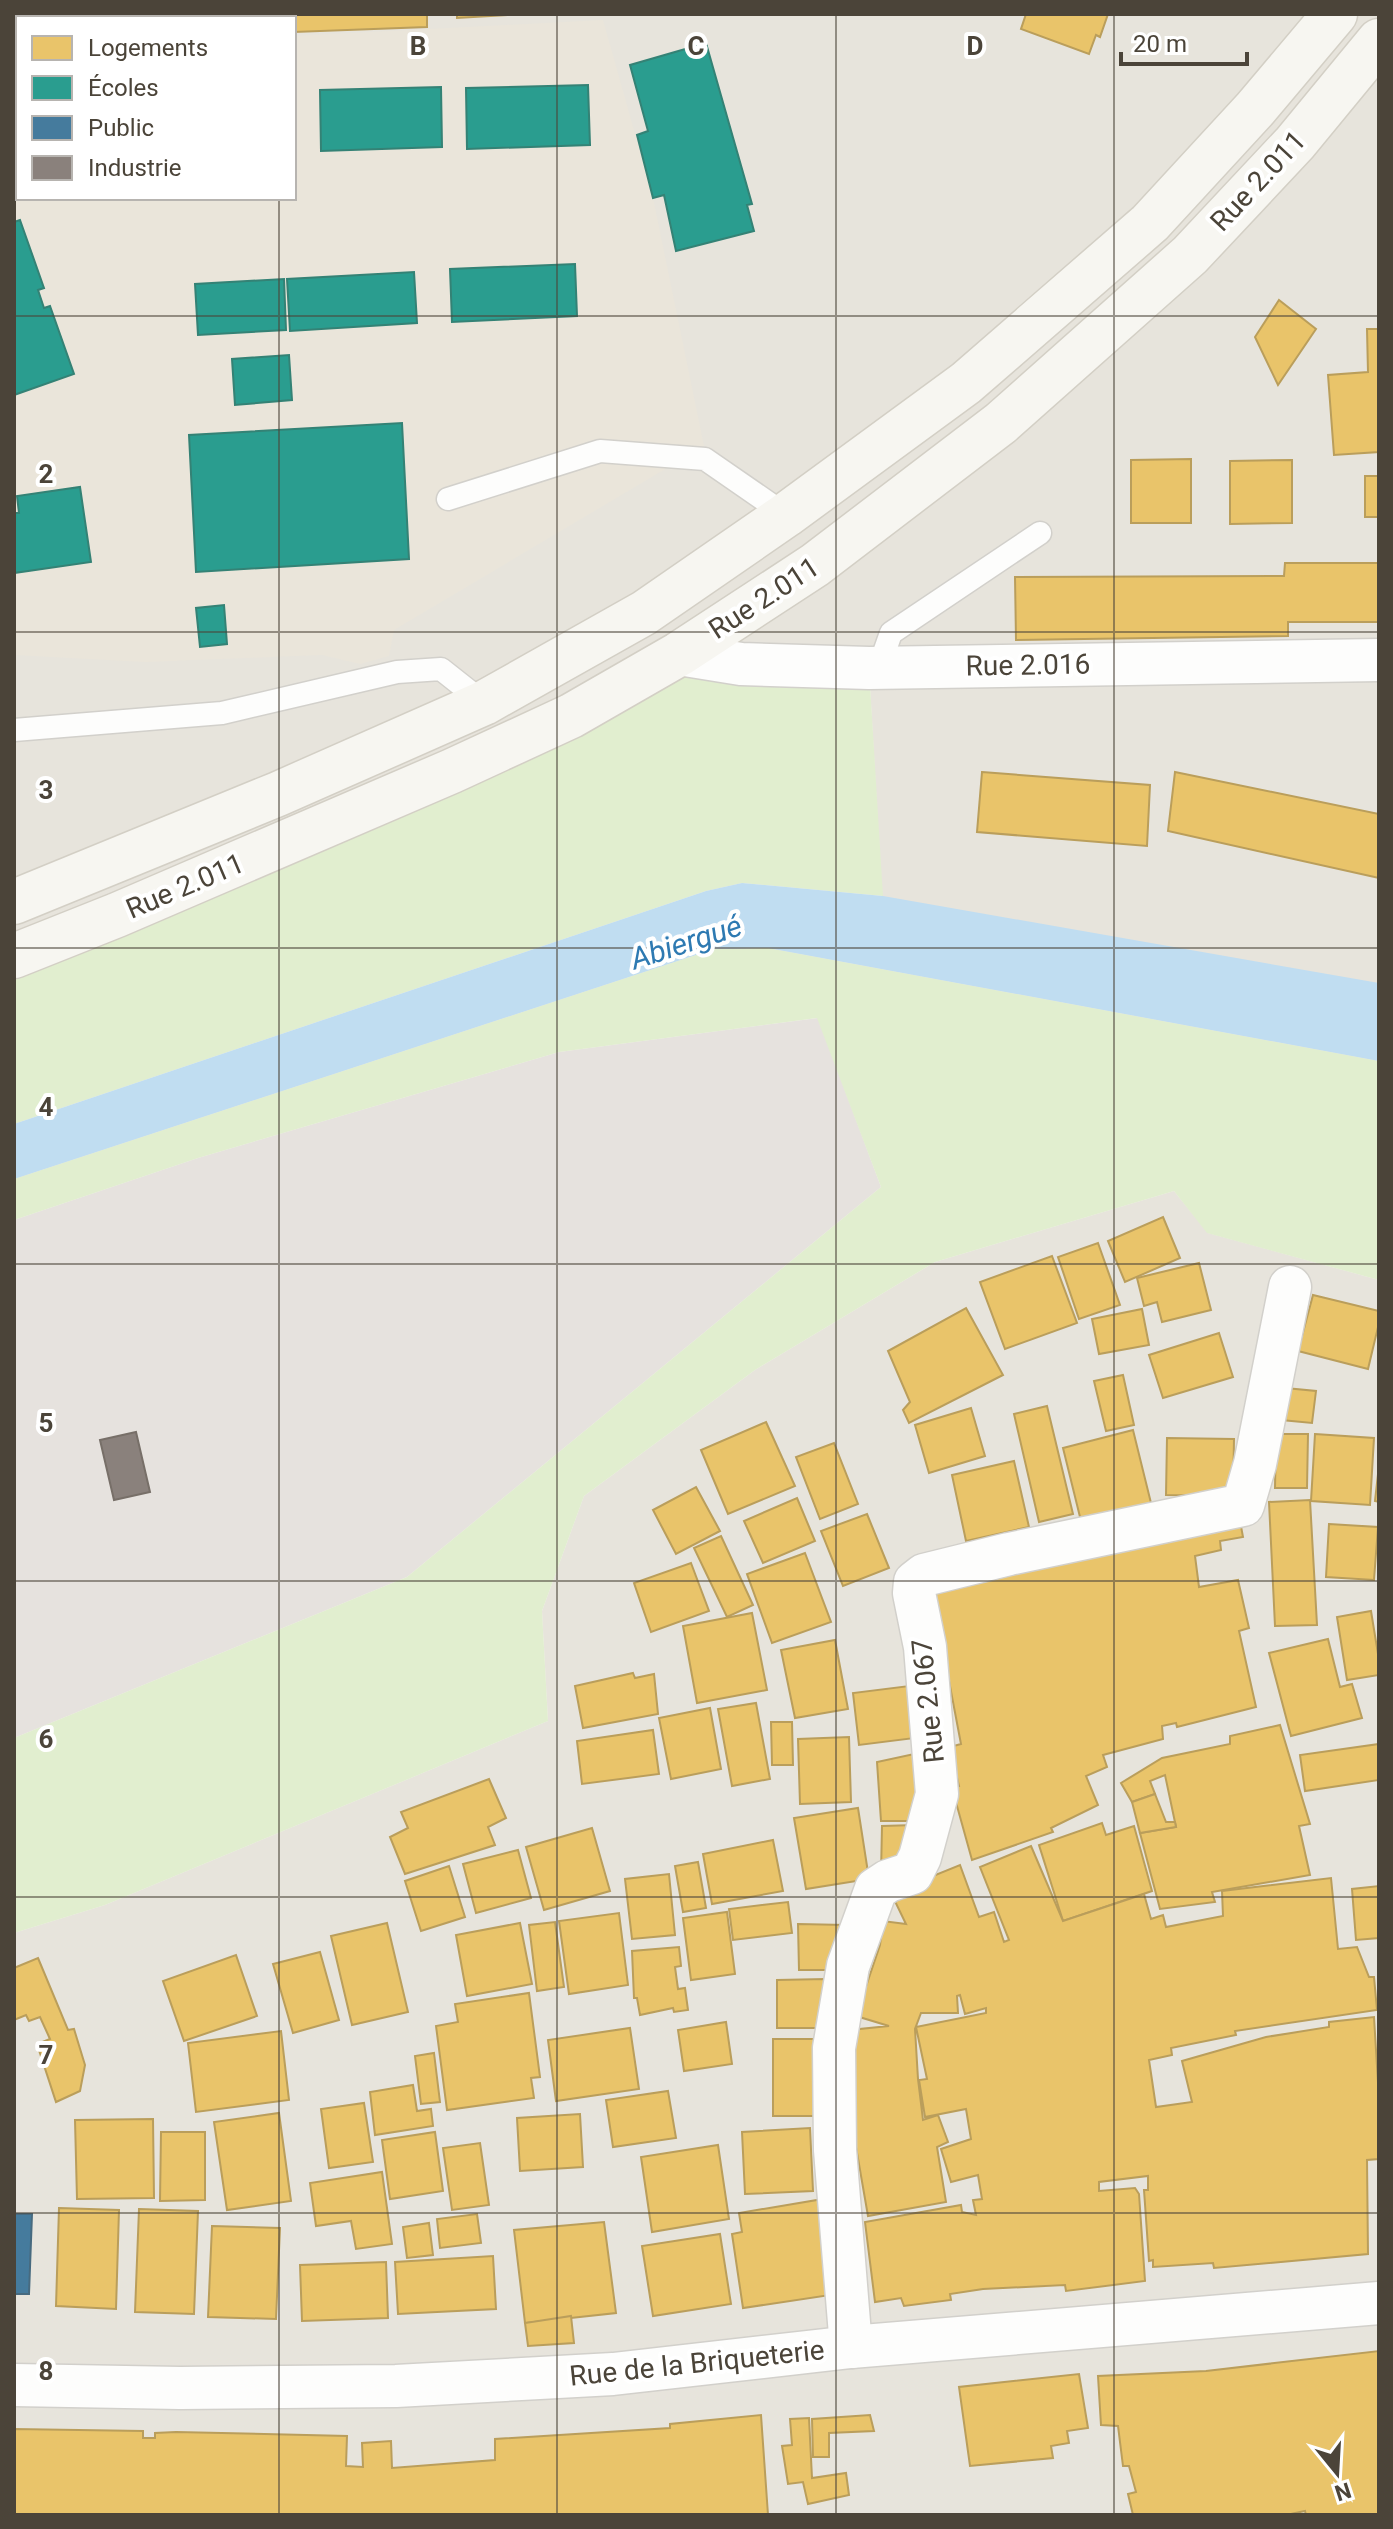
<svg xmlns="http://www.w3.org/2000/svg" width="1393" height="2529" font-family="Roboto,sans-serif">
  <rect width="100%" height="100%" fill="#f4f2ee"/>
  <g fill="#e7e4dc" fill-rule="evenodd">
    <path d="M14 14H1379V1061L768 948 714 949 14 1179V1124L882 896 869 668 14 956ZM18 18H294V198H18Z"/>
    <path d="M1174 1191 1208 1233 1379 1280V2515H14V1933L105 1905 548 1721 542 1611 584 1496 755 1370 935 1262Z"/>
  </g>
  <path fill="#e6e2de" d="M818 1018 881 1187 407 1577 14 1738V1220L198 1158 559 1052Z"/>
  <path fill="#eae5da" d="M603 20 653 198 704 446 394 630 389 656 360 664 322 655 145 662 14 655V145L18 142V198H294V36Z"/>
  <g fill="#e1eecf">
    <path d="M679 654 869 668 883 896 742 883 706 891 14 1124V956Z"/>
    <path d="M768 948 1379 1061V1280L1207 1233 1174 1191 935 1262 755 1370 584 1496 542 1611 548 1721 105 1905 14 1933V1738L407 1577 881 1187 817 1018 559 1052 198 1158 14 1220V1179L714 949Z"/>
  </g>
  <path fill="#c0ddf1" d="M742 883 883 896 1379 983V1061L768 948 714 949 14 1179V1124L706 891Z"/>
  <g fill="#e9c46a" stroke="#ba9e5b" stroke-width="2">
    <path d="M293 14H427V27L294 32Z"/>
    <path d="M457 14H507V15L457 18Z"/>
    <path d="M1026 14H1108L1100 37 1096 35 1089 54 1021 29Z"/>
    <path d="M1279 300 1316 329 1278 385 1255 337Z"/>
    <path d="M1367 329H1379V452L1334 455 1328 375 1368 372Z"/>
    <path d="M1191 459V523H1131V460Z"/>
    <path d="M1292 460V523L1230 524V461Z"/>
    <rect x="1365" y="476" width="14" height="41"/>
    <path d="M1285 563H1379V622H1288V636L1016 640 1015 577 1284 576Z"/>
    <path d="M982 772 1150 785 1147 846 977 832Z"/>
    <path d="M1175 772 1379 814V878L1168 831Z"/>
    <path d="M1163 1217 1180 1258 1125 1282 1108 1241Z"/>
    <path d="M1098 1243 1120 1305 1079 1319 1058 1257Z"/>
    <path d="M1052 1256 1077 1323 1005 1349 980 1282Z"/>
    <path d="M1199 1263 1211 1310 1162 1322 1157 1302 1144 1306 1137 1278Z"/>
    <path d="M1313 1295 1379 1311V1323L1368 1369 1298 1351Z"/>
    <path d="M966 1308 1003 1375 909 1423 903 1410 910 1402 888 1351Z"/>
    <path d="M1142 1309 1149 1345 1099 1354 1092 1319Z"/>
    <path d="M1219 1333 1233 1377 1163 1398 1149 1355Z"/>
    <path d="M1123 1375 1134 1425 1106 1431 1094 1381Z"/>
    <path d="M1275 1387 1316 1391 1312 1423 1271 1419Z"/>
    <path d="M1047 1406 1073 1514 1039 1522 1014 1414Z"/>
    <path d="M971 1408 985 1456 929 1473 915 1425Z"/>
    <path d="M766 1422 795 1486 728 1514 701 1450Z"/>
    <path d="M1133 1430 1151 1503 1081 1521 1063 1448Z"/>
    <path d="M1276 1434H1308L1307 1488H1275Z"/>
    <path d="M1315 1434 1374 1438 1370 1505 1311 1501Z"/>
    <path d="M1167 1438 1234 1439 1233 1496 1166 1495Z"/>
    <path d="M834 1443 858 1504 820 1519 796 1457Z"/>
    <path d="M1014 1461 1029 1527 966 1541 952 1475Z"/>
    <path d="M1379 1465V1502L1375 1501Z"/>
    <path d="M696 1487 720 1531 676 1554 653 1510Z"/>
    <path d="M797 1498 815 1541 763 1563 744 1521Z"/>
    <path d="M1310 1500 1317 1625 1275 1626 1269 1502Z"/>
    <path d="M867 1514 889 1568 843 1586 821 1531Z"/>
    <path d="M1240 1521 1243 1537 1220 1541 1221 1550 1195 1556 1199 1587 1238 1580 1249 1628 1239 1631 1256 1707 1177 1727 1176 1723 1162 1726 1163 1739 1103 1755 1107 1767 1086 1776 1098 1805 1051 1828 1053 1832 972 1860 952 1788 959 1786 950 1747 961 1744 931 1586Z"/>
    <path d="M1329 1524 1378 1527 1374 1580 1326 1577Z"/>
    <path d="M721 1536 753 1605 727 1617 694 1548Z"/>
    <path d="M805 1553 831 1622 772 1643 747 1574Z"/>
    <path d="M691 1563 709 1611 651 1632 634 1583Z"/>
    <path d="M1371 1611 1379 1660V1675L1347 1680 1337 1617Z"/>
    <path d="M752 1613 767 1690 697 1703 683 1626Z"/>
    <path d="M1328 1639 1340 1687 1352 1684 1362 1718 1291 1736 1269 1653Z"/>
    <path d="M835 1640 848 1709 795 1718 781 1650Z"/>
    <path d="M633 1673 635 1678 654 1674 658 1714 583 1728 575 1686Z"/>
    <path d="M909 1686 915 1738 859 1745 853 1693Z"/>
    <path d="M756 1703 770 1779 732 1786 718 1709Z"/>
    <path d="M710 1708 721 1769 671 1779 659 1718Z"/>
    <path d="M771 1722H792L793 1765H772Z"/>
    <path d="M1280 1725 1310 1824 1299 1826 1310 1875 1212 1892 1215 1902 1160 1909 1140 1833 1176 1827 1165 1775 1150 1781 1155 1794 1132 1802 1121 1783 1162 1758 1230 1744V1736Z"/>
    <path d="M653 1730 659 1774 582 1784 577 1741Z"/>
    <path d="M849 1737 851 1802 800 1804 798 1739Z"/>
    <path d="M1379 1744V1780L1305 1791 1300 1755Z"/>
    <path d="M928 1751 915 1821H881L877 1762Z"/>
    <path d="M489 1779 506 1818 488 1827 495 1845 405 1874 390 1837 408 1828 401 1812Z"/>
    <path d="M1155 1794 1166 1822H1175L1176 1827 1140 1833 1132 1802Z"/>
    <path d="M858 1808 869 1879 806 1889 794 1818Z"/>
    <path d="M1102 1823 1106 1835 1134 1826 1152 1891 1063 1921 1039 1845Z"/>
    <path d="M915 1825 904 1874H881L882 1826Z"/>
    <path d="M592 1828 610 1891 544 1910 526 1847Z"/>
    <path d="M773 1840 783 1891 712 1904 703 1854Z"/>
    <path d="M1031 1846 1063 1921 1144 1894 1151 1919 1163 1915 1166 1927 1223 1916 1222 1891 1331 1878 1338 1949 1357 1947 1369 1977H1374L1377 2010 1235 2031 1236 2035 1171 2048 1172 2055 1149 2060 1156 2107 1192 2102 1182 2061 1266 2037 1329 2027V2022L1374 2017 1379 2099V2159L1367 2160 1368 2254 1214 2268 1213 2263 1153 2267V2260L1149 2261 1144 2190H1148V2176L1099 2182V2191L1135 2188 1139 2194 1145 2281 1066 2291 1065 2285 983 2289 950 2294 951 2300 904 2306 901 2298 875 2302 865 2222 961 2205 962 2212 976 2215 973 2200 982 2199 978 2175 951 2182 941 2149 971 2139 966 2109 925 2117 919 2080 927 2079 916 2027 986 2013V2008L965 2014 960 1995 957 1996 958 2013H921L915 2029 918 2079 923 2120 938 2115 948 2142 937 2147 946 2202 868 2216 852 2124 850 2030 889 2026 856 2016 880 1945 883 1921 906 1924 891 1893 960 1865 979 1917 994 1912 1004 1942 1009 1940 980 1867Z"/>
    <path d="M518 1850 531 1898 476 1913 463 1864Z"/>
    <path d="M698 1862 706 1908 683 1912 675 1866Z"/>
    <path d="M449 1866 465 1917 421 1931 405 1881Z"/>
    <path d="M669 1874 675 1935 632 1939 625 1879Z"/>
    <path d="M1379 1886V1938L1356 1940 1352 1889Z"/>
    <path d="M788 1902 792 1933 733 1940 729 1909Z"/>
    <path d="M727 1912 735 1974 691 1980 683 1918Z"/>
    <path d="M619 1913 628 1985 569 1994 559 1921Z"/>
    <path d="M555 1922 564 1987 537 1991 529 1925Z"/>
    <path d="M387 1923 408 2012 352 2025 331 1936Z"/>
    <path d="M520 1923 532 1984 467 1996 456 1935Z"/>
    <path d="M798 1924 845 1925V1970H799Z"/>
    <path d="M679 1947 681 1966 675 1967 678 1989 685 1988 688 2010 674 2012 673 2008 640 2015 637 1998H634L632 1951Z"/>
    <path d="M320 1952 339 2020 293 2033 273 1964Z"/>
    <path d="M236 1955 257 2016 184 2041 163 1981Z"/>
    <path d="M38 1958 68 2030 74 2029 85 2065 80 2091 56 2102 37 2044 50 2039 40 2017 29 2021 26 2015 14 2020V1968Z"/>
    <path d="M826 1979V2028H777V1980Z"/>
    <path d="M529 1993 540 2077 531 2078 534 2098 447 2110 436 2026 458 2022 455 2004Z"/>
    <path d="M726 2022 732 2064 684 2071 678 2030Z"/>
    <path d="M630 2028 639 2089 556 2101 548 2040Z"/>
    <path d="M281 2031 289 2100 196 2112 188 2043Z"/>
    <path d="M773 2039H823L824 2116H773Z"/>
    <path d="M434 2053 440 2102 421 2104 415 2056Z"/>
    <path d="M413 2085 417 2111 431 2109 433 2126 375 2135 370 2092Z"/>
    <path d="M668 2091 676 2138 613 2147 606 2100Z"/>
    <path d="M364 2103 373 2162 329 2168 321 2109Z"/>
    <path d="M279 2113 291 2201 227 2210 214 2122Z"/>
    <path d="M580 2114 583 2167 520 2171 517 2118Z"/>
    <path d="M153 2119 154 2198 77 2199 75 2120Z"/>
    <path d="M810 2128 813 2191 745 2194 742 2132Z"/>
    <path d="M161 2132H205V2200L160 2201Z"/>
    <path d="M435 2132 443 2191 390 2199 382 2140Z"/>
    <path d="M480 2143 489 2205 452 2210 443 2148Z"/>
    <path d="M718 2145 729 2219 652 2232 641 2157Z"/>
    <path d="M382 2172 392 2244 356 2249 351 2221 316 2226 310 2183Z"/>
    <path d="M823 2199 837 2294 743 2308 732 2234 742 2232 739 2213Z"/>
    <path d="M59 2208 119 2210 116 2309 56 2306Z"/>
    <path d="M139 2209 198 2211 194 2314 135 2312Z"/>
    <path d="M477 2214 481 2243 440 2248 437 2219Z"/>
    <path d="M604 2222 616 2313 525 2323 514 2230Z"/>
    <path d="M429 2223 433 2255 407 2258 403 2227Z"/>
    <path d="M212 2226 280 2228 276 2319 208 2317Z"/>
    <path d="M720 2234 731 2304 653 2316 642 2246Z"/>
    <path d="M493 2256 496 2309 398 2314 395 2262Z"/>
    <path d="M386 2262 388 2318 302 2321 300 2265Z"/>
    <path d="M571 2316 574 2343 528 2346 525 2323Z"/>
    <path d="M1379 2351V2515H1306L1305 2511 1286 2515H1133L1128 2494 1136 2492 1129 2466H1123L1118 2426 1101 2425 1098 2376 1206 2371Z"/>
    <path d="M1079 2374 1088 2428 1067 2431 1069 2443 1051 2446 1053 2458 970 2466 959 2387Z"/>
    <path d="M761 2415 768 2515H14V2429L143 2431V2438H155V2433L176 2432 347 2436 346 2466 363 2467 362 2443 391 2441 392 2468 495 2460V2439L670 2428V2424Z"/>
    <path d="M870 2415 874 2431 829 2433V2457H813L812 2419Z"/>
    <path d="M809 2418 812 2478 846 2473 849 2495 808 2504 803 2482 788 2484 782 2446 792 2445 790 2419Z"/>
  </g>
  <g fill="#2a9d8f" stroke="#348275" stroke-width="2">
    <path d="M706 43 752 204 747 205 754 231 676 251 664 195 653 198 637 135 648 131 630 65Z"/>
    <path d="M588 85 590 145 467 149 466 88Z"/>
    <path d="M441 87 442 147 321 151 320 90Z"/>
    <path d="M20 220 44 288 38 290 44 308 50 306 74 374 14 395V222Z"/>
    <path d="M575 264 577 316 452 322 450 269Z"/>
    <path d="M414 272 417 323 290 331 287 279Z"/>
    <path d="M284 279 286 330 198 335 195 284Z"/>
    <path d="M289 355 292 400 235 405 232 359Z"/>
    <path d="M402 423 409 559 196 572 189 435Z"/>
    <path d="M80 487 91 562 14 573V513H19L17 496Z"/>
    <path d="M224 605 227 644 200 647 196 608Z"/>
  </g>
  <path fill="#457b9d" stroke="#476a7f" stroke-width="2" d="M14 2214H32L29 2294H14Z"/>
  <path fill="#8a817c" stroke="#776f68" stroke-width="2" d="M136 1432 150 1492 114 1500 100 1440Z"/>
  <g fill="none" stroke-linecap="round" stroke-linejoin="round">
    <g stroke="#d2d0cb" stroke-width="25">
      <g id="lane">
        <path d="M448 499 600 451 705 459 786 515"/>
        <path d="M879 667 891 633 1040 533"/>
        <path d="M14 730 222 713 397 672 441 669 484 703"/>
      </g>
    </g>
    <g stroke="#d2d0cb" stroke-width="45">
      <g id="street">
        <path d="M62 14 64 18"/>
        <path d="M97 18 105 14"/>
        <path d="M14 67 18 65"/>
        <path d="M679 654 741 664 869 668 1379 660"/>
        <path d="M851 2347 835 2150 834 2048 848 1966 876 1889 888 1881 912 1873 920 1857 937 1794 925 1647 914 1593 915 1582 924 1575 1009 1554 1243 1505 1255 1464 1290 1287"/>
        <path d="M14 2385 180 2388 396 2386 613 2374 851 2347 1379 2303"/>
      </g>
    </g>
    <g stroke="#d3cfc5" stroke-width="47">
      <g id="secondary">
        <path d="M14 902 278 794 484 703 644 613 786 515 966 383 1150 223 1255 109 1335 14"/>
        <path d="M14 956 117 915 452 771 571 716 679 654 815 565 1001 423 1190 255 1295 143 1379 41"/>
      </g>
    </g>
    <use href="#lane" stroke="#fdfdfc" stroke-width="22"/>
    <use href="#street" stroke="#fdfdfc" stroke-width="42"/>
    <use href="#secondary" stroke="#f7f6f1" stroke-width="44"/>
  </g>
  <path fill="none" stroke="#4b4439" stroke-width="2" stroke-opacity="0.55" d="M279 14V18M557 14V2515M836 14V2515M1114 14V2515M279 198V2515M14 316H1379M14 632H1379M14 948H1379M14 1264H1379M14 1581H1379M14 1897H1379M14 2213H1379"/>
  <g text-anchor="middle" dominant-baseline="central" stroke-width="8" stroke-linejoin="round" paint-order="stroke">
    <g font-size="28" fill="#4b4439" stroke="#fff">
      <text transform="translate(1258 181) rotate(-47)">Rue 2.011</text>
      <text transform="translate(764 598) rotate(-33)">Rue 2.011</text>
      <text transform="translate(1028 665) rotate(-1)">Rue 2.016</text>
      <text transform="translate(185 886) rotate(-23)">Rue 2.011</text>
      <text transform="translate(928 1701) rotate(-96)">Rue 2.067</text>
      <text transform="translate(697 2363) rotate(-6)">Rue de la Briqueterie</text>
    </g>
    <g font-size="30" font-style="italic" fill="#2e7ab2" stroke="#fff">
      <text transform="translate(686 942) rotate(-18)">Abiergué</text>
    </g>
  </g>
  <g font-size="26" text-anchor="middle" font-weight="bold" fill="#4b4439" stroke="#fff" stroke-width="8" stroke-linejoin="round" paint-order="stroke">
    <text x="418" y="55">B</text>
    <text x="696" y="55">C</text>
    <text x="975" y="55">D</text>
    <text x="46" y="483">2</text>
    <text x="46" y="799">3</text>
    <text x="46" y="1116">4</text>
    <text x="46" y="1432">5</text>
    <text x="46" y="1748">6</text>
    <text x="46" y="2064">7</text>
    <text x="46" y="2380">8</text>
  </g>
  <rect width="1393" height="2529" fill="none" stroke="#4b4439" stroke-width="32"/>
  <rect x="16" y="16" width="280" height="184" fill="#ffffff" stroke="#b7b4b0" stroke-width="2"/>
  <rect x="32" y="36" width="40" height="24" fill="#e9c46a" stroke="#b7b4b0" stroke-width="2"/>
  <text x="88" y="56" font-size="24" fill="#4b4439">Logements</text>
  <rect x="32" y="76" width="40" height="24" fill="#2a9d8f" stroke="#b7b4b0" stroke-width="2"/>
  <text x="88" y="96" font-size="24" fill="#4b4439">Écoles</text>
  <rect x="32" y="116" width="40" height="24" fill="#457b9d" stroke="#b7b4b0" stroke-width="2"/>
  <text x="88" y="136" font-size="24" fill="#4b4439">Public</text>
  <rect x="32" y="156" width="40" height="24" fill="#8a817c" stroke="#b7b4b0" stroke-width="2"/>
  <text x="88" y="176" font-size="24" fill="#4b4439">Industrie</text>
  <g transform="translate(1337 2473) rotate(162)" stroke="#ffffff" stroke-width="6" paint-order="stroke">
  <path d="M0-6L14 30L0 20L-14 30Z" fill="#4b4439"/>
  <text y="-12" font-size="22" font-weight="bold" text-anchor="middle" fill="#4b4439">N</text>
  </g>
  <path d="M1121 52v12h126v-12" fill="none" stroke="#4b4439" stroke-width="4"/>
  <text x="1133" y="52" font-size="24" fill="#4b4439" stroke="#ffffff" stroke-width="6" paint-order="stroke">20 m</text>
</svg>
